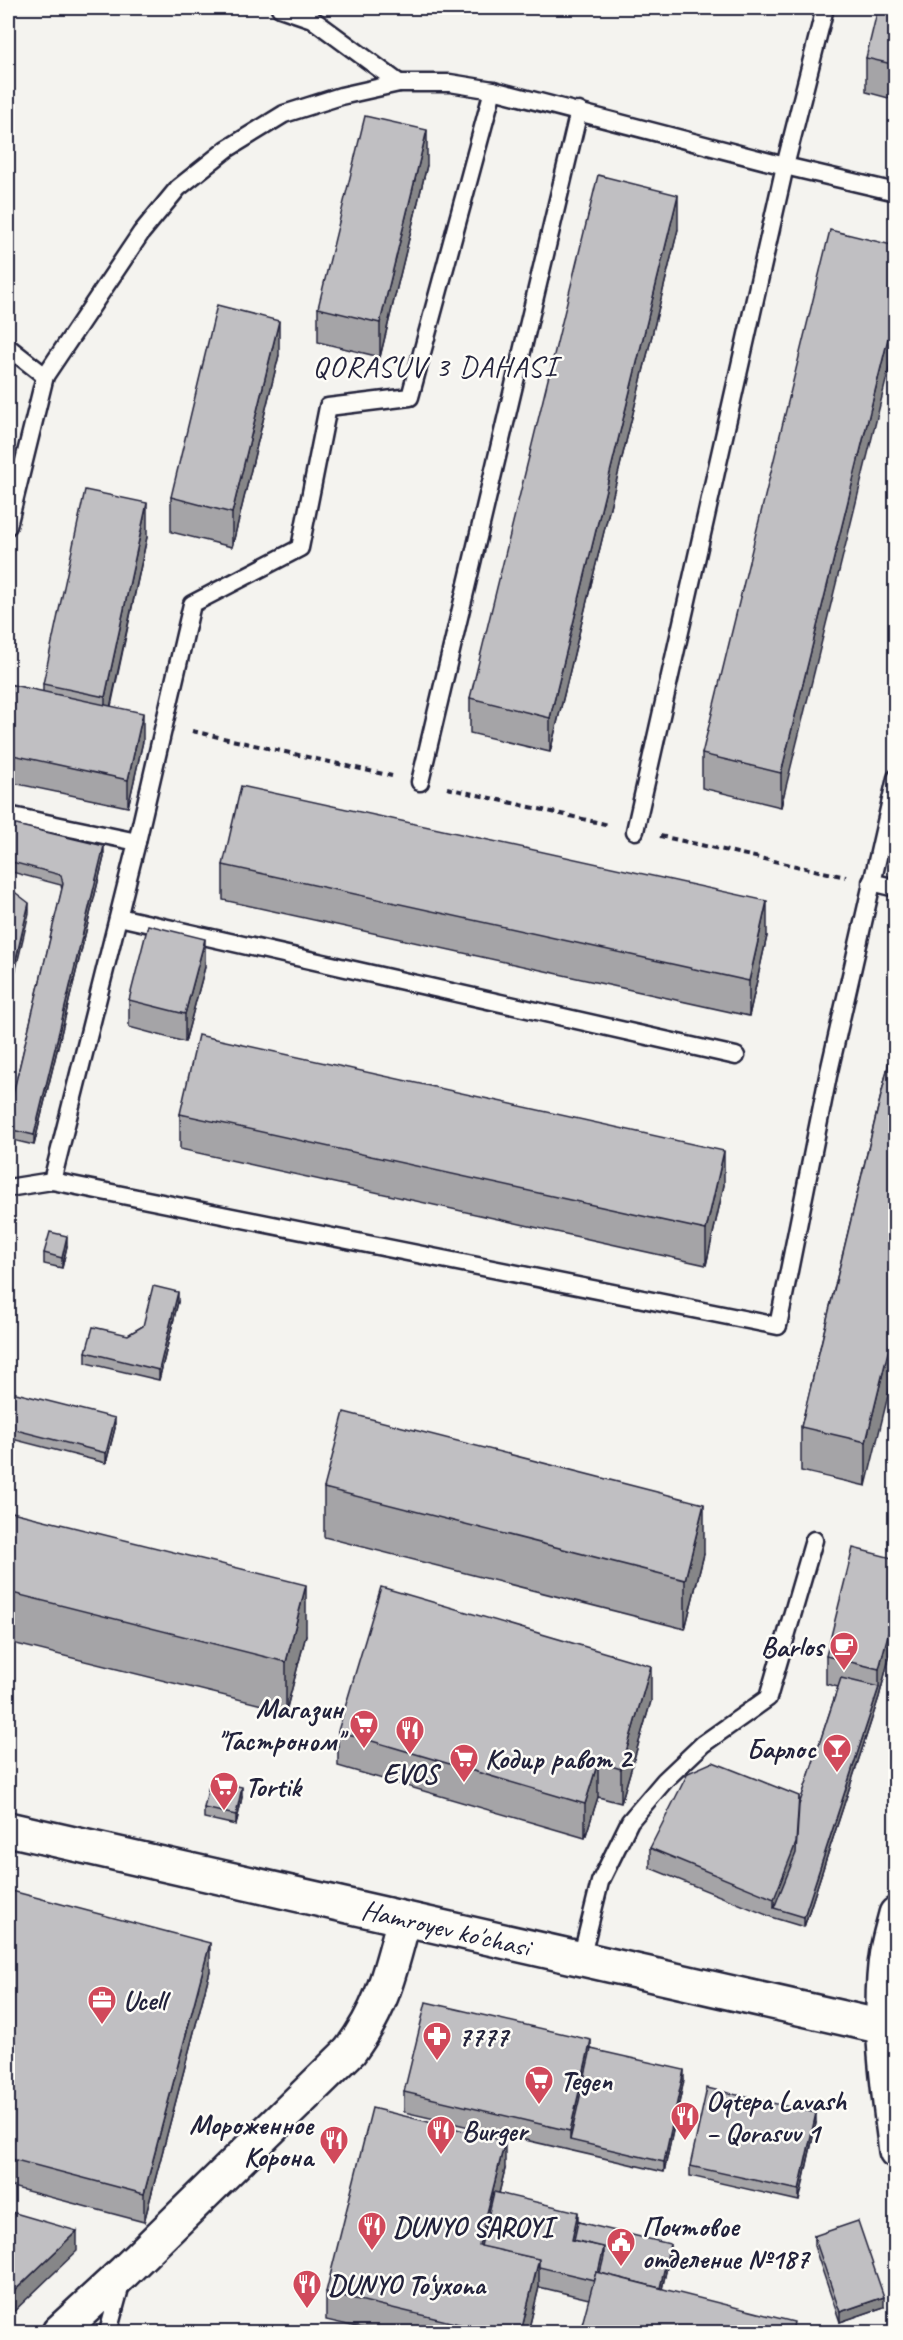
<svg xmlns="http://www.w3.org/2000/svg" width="903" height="2340" font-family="Caveat,sans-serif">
  <rect width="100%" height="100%" fill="#f4f3ef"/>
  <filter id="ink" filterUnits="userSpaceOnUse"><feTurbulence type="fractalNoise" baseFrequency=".0167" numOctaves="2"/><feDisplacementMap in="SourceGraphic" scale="12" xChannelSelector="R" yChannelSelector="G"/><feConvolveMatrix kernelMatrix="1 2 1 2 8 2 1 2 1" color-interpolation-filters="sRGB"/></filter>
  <g filter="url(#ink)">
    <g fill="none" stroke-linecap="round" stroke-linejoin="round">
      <g stroke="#22223b" stroke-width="21">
        <g id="service">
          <path d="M280 8 312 19 399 83"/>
          <path d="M8 347 45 376"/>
          <path d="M8 526 45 376 141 233 178 188 227 149 284 114 341 96 399 83H450L493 90 785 166 896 192"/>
          <path d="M420 782 579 111"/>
          <path d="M8 815 137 842 52 1181"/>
          <path d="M635 831 785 166 825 8"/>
          <path d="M137 842 192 604 300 548 328 407 410 397 493 90"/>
          <path d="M871 882 896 888"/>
          <path d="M119 917 736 1056"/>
          <path d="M8 1188 52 1181 778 1326 828 1076 896 778"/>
          <path d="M581 1959 600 1882 630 1821 665 1780 703 1744 768 1698 814 1540"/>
          <path d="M108 2332 122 2281"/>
        </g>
      </g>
      <g stroke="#22223b" stroke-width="38">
        <path id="minor" d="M59 2332 124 2272 350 2051C383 2007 390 1971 404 1919"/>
      </g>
      <g stroke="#22223b" stroke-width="38">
        <g id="secondary">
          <path d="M8 1829 896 2030"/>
          <path d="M896 1914C893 1926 889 1939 887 1951 877 2013 888 2089 896 2151"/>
        </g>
      </g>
      <g stroke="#22223b" stroke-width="4" stroke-dasharray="6 4.5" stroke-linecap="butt">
        <path d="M192 731 392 776"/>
        <path d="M447 788 609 825"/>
        <path d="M660 836 846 877"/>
      </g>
      <use href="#service" stroke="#fdfcf7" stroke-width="16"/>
      <use href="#minor" stroke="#fdfcf7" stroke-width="33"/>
      <use href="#secondary" stroke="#fdfcf7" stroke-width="33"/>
    </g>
    <g fill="#a5a4a7" stroke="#22223b" stroke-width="1.5">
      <path d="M896 8V100L866 92V58Z"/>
      <path d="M427 165 380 357 318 342V308Z"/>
      <path d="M678 229 550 752 470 733V698Z"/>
      <path d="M896 246 781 807 702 788V754Z"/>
      <path d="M279 355 232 547 171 532V497Z"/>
      <path d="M147 537 111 706 143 741 128 807 8 782V684L43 692V684Z"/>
      <path d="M8 823 104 857 34 1145 8 1139V1115L62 890 61 885 8 871Z"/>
      <path d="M223 865 767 936 749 1016 223 900Z"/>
      <path d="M205 967 185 1042 129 1027V1000Z"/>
      <path d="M896 1033 866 1486 801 1471V1427Z"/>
      <path d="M180 1114 724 1185 706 1265 180 1149Z"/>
      <path d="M67 1246 62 1268 44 1264V1253Z"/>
      <path d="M178 1302 159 1380 86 1363V1352L128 1335 143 1326Z"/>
      <path d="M8 1391 115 1428 106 1463 8 1438Z"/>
      <path d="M324 1488 704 1554 685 1629 324 1537Z"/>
      <path d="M8 1511 306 1635 286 1711 8 1642Z"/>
      <path d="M896 1559V1631L879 1697 804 1927 774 1918 650 1868V1848L799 1806 838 1687 826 1684V1656Z"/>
      <path d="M651 1701 621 1803 598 1797 585 1838 338 1766V1731Z"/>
      <path d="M242 1797 236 1825 204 1818V1808Z"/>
      <path d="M8 1890 210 1971 144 2222 8 2186Z"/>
      <path d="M591 2049 684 2080 664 2172 404 2112V2092Z"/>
      <path d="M816 2123 799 2201 690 2176V2166Z"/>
      <path d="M505 2169 499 2193 670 2254 662 2289 794 2332 589 2299 539 2287 528 2332H378L326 2320V2292Z"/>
      <path d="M814 2236 884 2307 840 2322 814 2246Z"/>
    </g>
    <g fill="#868688" stroke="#22223b" stroke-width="1.5">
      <path d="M427 130V165L380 357V323Z"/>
      <path d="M678 195V229L550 752V718Z"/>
      <path d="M896 306V340L781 807V773Z"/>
      <path d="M279 321V355L232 547V513Z"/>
      <path d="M147 503V537L105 731V697Z"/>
      <path d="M143 713V741L128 807V780Z"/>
      <path d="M104 846V857L34 1145V1135Z"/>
      <path d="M767 901V936L749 1016V981Z"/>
      <path d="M29 903V913L8 1003V993Z"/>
      <path d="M205 939V967L185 1042V1014Z"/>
      <path d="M724 1151V1185L706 1265V1230Z"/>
      <path d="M67 1236V1246L62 1268V1258Z"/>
      <path d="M178 1292V1302L159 1380V1370Z"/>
      <path d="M896 1319V1363L866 1486V1442Z"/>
      <path d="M115 1418V1428L106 1463V1453Z"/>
      <path d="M704 1504V1554L685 1629V1580Z"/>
      <path d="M306 1585V1635L286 1711V1662Z"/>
      <path d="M896 1604V1631L879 1697 804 1927V1917L879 1687V1669Z"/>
      <path d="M651 1666V1701L621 1803V1769Z"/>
      <path d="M598 1762V1797L585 1838V1804Z"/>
      <path d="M242 1787V1797L236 1825V1815Z"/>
      <path d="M799 1796V1816L796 1863 774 1908V1899Z"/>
      <path d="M210 1943V1971L144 2222V2194Z"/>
      <path d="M591 2040V2060L570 2140V2131Z"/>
      <path d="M684 2070V2080L664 2172V2162Z"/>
      <path d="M816 2113V2123L799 2201V2190Z"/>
      <path d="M505 2141V2169L484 2254 479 2245Z"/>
      <path d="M578 2212V2232L574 2250 572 2240Z"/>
      <path d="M77 2231V2251L8 2317V2297Z"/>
      <path d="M670 2244V2254L656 2315V2305Z"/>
      <path d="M604 2247V2267L596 2280Z"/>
      <path d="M539 2259V2287L528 2332H521Z"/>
      <path d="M884 2297V2307L840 2322V2312Z"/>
    </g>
    <g fill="#c0bfc2" stroke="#22223b" stroke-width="1.5">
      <path d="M878 8H896V65L866 58Z"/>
      <path d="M365 116 427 130 380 323 318 308Z"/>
      <path d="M598 175 678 195 550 718 470 698Z"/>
      <path d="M830 230 896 246V306L781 773 702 754Z"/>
      <path d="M217 305 279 321 232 513 171 497Z"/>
      <path d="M85 490 147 503 105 697 43 684Z"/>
      <path d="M8 684 143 713 128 780 8 754Z"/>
      <path d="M241 786 767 901 749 981 223 865Z"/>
      <path d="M8 823 104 846 34 1135 8 1129V1115L63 884 61 875 8 861Z"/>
      <path d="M8 887 29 903 8 993Z"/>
      <path d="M148 925 205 939 185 1014 129 1000Z"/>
      <path d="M896 1033V1319L866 1442 801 1427Z"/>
      <path d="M198 1035 724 1151 706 1230 180 1114Z"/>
      <path d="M50 1232 67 1236 62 1258 44 1253Z"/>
      <path d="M153 1286 178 1292 159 1370 86 1352 93 1327 128 1335 143 1326Z"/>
      <path d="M8 1391 115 1418 106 1453 8 1428Z"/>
      <path d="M344 1412 704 1504 685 1580 324 1488Z"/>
      <path d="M8 1511 306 1585 286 1662 8 1592Z"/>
      <path d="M853 1548 896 1559V1604L879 1669 826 1656Z"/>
      <path d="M381 1587 651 1666 621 1769 598 1762 585 1804 338 1731Z"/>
      <path d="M841 1678 879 1687 804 1917 774 1908 796 1853 799 1805Z"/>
      <path d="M713 1762 799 1796 796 1843 774 1899 650 1848 688 1773Z"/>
      <path d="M210 1780 242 1787 236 1815 204 1808Z"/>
      <path d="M8 1890 210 1943 144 2194 8 2158Z"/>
      <path d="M426 2002 591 2040 570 2131 404 2092Z"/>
      <path d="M591 2049 684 2070 664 2162 570 2140Z"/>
      <path d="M707 2088 816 2113 799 2190 690 2166Z"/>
      <path d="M372 2108 505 2141 479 2245 539 2259 521 2332H492L326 2292Z"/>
      <path d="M494 2192 578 2212 572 2240 604 2247 598 2273 596 2272 594 2280 539 2267V2259L481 2246Z"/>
      <path d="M8 2211 77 2231 8 2297Z"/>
      <path d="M858 2221 884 2297 840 2312 814 2236Z"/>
      <path d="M578 2222 670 2244 660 2288 600 2273 604 2257V2247L574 2240Z"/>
      <path d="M596 2272 794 2322 792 2332H580Z"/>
    </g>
  </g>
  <defs>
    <g id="cafe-pin" transform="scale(1.5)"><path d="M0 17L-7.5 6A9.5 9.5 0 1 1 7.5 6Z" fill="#d1495b" stroke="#fdfcf7"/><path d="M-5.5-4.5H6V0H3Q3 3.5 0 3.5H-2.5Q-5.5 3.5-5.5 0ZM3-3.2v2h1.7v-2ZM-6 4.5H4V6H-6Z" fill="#fff"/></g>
    <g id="supermarket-pin" transform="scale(1.5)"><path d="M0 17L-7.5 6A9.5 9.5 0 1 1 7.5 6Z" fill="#d1495b" stroke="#fdfcf7"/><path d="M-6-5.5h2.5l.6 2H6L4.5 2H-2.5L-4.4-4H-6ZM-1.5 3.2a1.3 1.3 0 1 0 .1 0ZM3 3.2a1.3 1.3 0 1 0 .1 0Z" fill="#fff"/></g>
    <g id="restaurant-pin" transform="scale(1.5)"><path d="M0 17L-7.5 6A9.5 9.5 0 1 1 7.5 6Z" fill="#d1495b" stroke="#fdfcf7"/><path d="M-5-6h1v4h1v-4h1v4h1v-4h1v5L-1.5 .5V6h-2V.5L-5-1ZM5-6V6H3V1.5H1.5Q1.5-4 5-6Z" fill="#fff"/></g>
    <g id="bar-pin" transform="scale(1.5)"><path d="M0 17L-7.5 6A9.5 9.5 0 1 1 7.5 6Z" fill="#d1495b" stroke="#fdfcf7"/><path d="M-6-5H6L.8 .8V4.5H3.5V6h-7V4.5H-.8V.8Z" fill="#fff"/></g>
    <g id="office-pin" transform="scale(1.5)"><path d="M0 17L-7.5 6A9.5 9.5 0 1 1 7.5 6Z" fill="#d1495b" stroke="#fdfcf7"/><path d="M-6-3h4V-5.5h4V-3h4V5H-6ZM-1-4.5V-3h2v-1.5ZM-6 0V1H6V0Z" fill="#fff"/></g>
    <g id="pharmacy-pin" transform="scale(1.5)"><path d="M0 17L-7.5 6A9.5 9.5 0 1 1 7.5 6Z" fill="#d1495b" stroke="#fdfcf7"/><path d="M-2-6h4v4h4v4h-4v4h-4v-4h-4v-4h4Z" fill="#fff"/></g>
    <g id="civic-pin" transform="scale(1.5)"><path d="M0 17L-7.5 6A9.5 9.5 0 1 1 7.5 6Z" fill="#d1495b" stroke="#fdfcf7"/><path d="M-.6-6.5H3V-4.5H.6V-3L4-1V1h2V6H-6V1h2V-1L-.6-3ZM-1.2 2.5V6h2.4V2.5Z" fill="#fff"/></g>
  </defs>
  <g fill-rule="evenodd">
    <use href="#cafe-pin" x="844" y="1646"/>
    <use href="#supermarket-pin" x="364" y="1724"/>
    <use href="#restaurant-pin" x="410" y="1730"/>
    <use href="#bar-pin" x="837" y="1748"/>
    <use href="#supermarket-pin" x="464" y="1758"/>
    <use href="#supermarket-pin" x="224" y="1786"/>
    <use href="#office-pin" x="102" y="2000"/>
    <use href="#pharmacy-pin" x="437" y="2036"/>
    <use href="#supermarket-pin" x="539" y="2080"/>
    <use href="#restaurant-pin" x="685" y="2116"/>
    <use href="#restaurant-pin" x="441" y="2130"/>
    <use href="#restaurant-pin" x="334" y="2140"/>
    <use href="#restaurant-pin" x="372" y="2226"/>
    <use href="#civic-pin" x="621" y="2242"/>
    <use href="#restaurant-pin" x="307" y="2284"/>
  </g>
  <g text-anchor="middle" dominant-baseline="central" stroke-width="5" stroke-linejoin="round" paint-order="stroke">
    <g font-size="28" font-weight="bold" fill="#22223b" stroke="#fdfcf7" text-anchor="start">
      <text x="823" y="1646" text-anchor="end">Barlos</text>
      <text x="343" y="1708" text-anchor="end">Магазин<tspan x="343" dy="32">"Гастроном"</tspan></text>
      <text x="816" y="1748" text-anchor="end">Барлос</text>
      <text x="485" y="1758">Кодир равот 2</text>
      <text x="410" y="1773" text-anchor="middle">EVOS</text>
      <text x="245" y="1786">Tortik</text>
      <text x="123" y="2000">Ucell</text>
      <text x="458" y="2036">7777</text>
      <text x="560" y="2080">Tegen</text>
      <text x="706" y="2100">Oqtepa Lavash<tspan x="706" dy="32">– Qorasuv 1</tspan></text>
      <text x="313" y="2124" text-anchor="end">Мороженное<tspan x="313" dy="32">Корона</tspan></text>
      <text x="462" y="2130">Burger</text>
      <text x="393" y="2226">DUNYO SAROYI</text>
      <text x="642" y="2226">Почтовое<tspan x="642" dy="32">отделение №187</tspan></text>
      <text x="328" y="2284">DUNYO To‘yxona</text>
    </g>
    <g font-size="28" fill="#22223b" stroke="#fdfcf7">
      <text transform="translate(446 1928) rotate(13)">Hamroyev ko'chasi</text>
    </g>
    <g font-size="30" letter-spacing="1.5" fill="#22223b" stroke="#fdfcf7">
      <text x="435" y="366">QORASUV 3 DAHASI</text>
    </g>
  </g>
  <rect width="903" height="2340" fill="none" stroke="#fdfcf7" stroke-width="30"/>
  <rect x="15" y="15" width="873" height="2310" fill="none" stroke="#22223b" stroke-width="2" filter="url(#ink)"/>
</svg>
